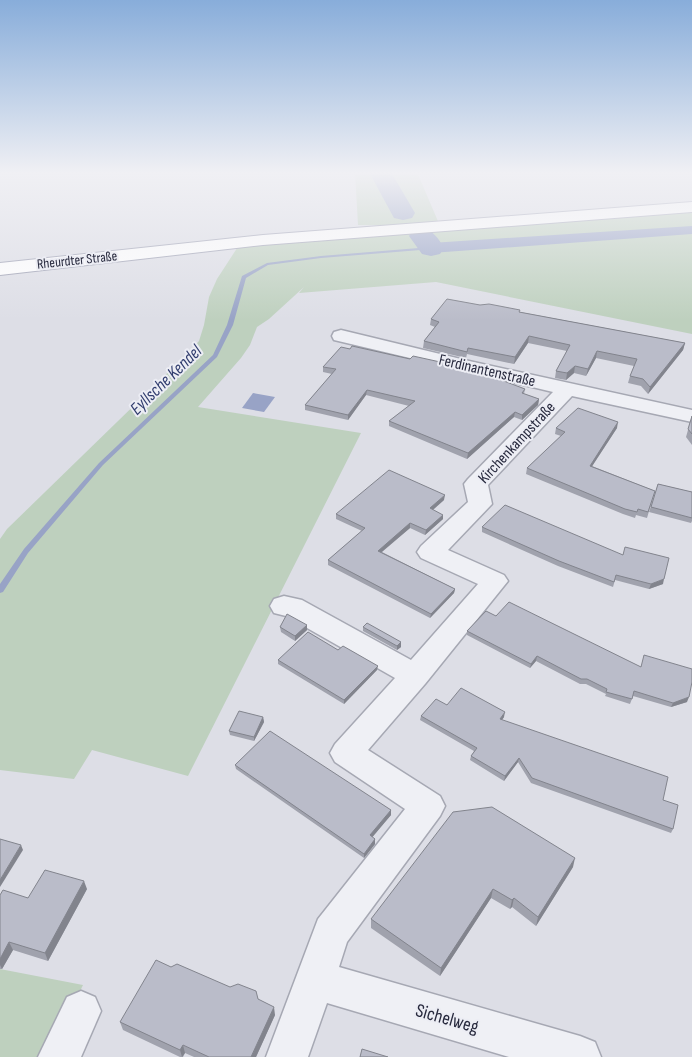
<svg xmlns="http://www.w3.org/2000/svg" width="692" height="1057" font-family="'Sofia Sans Condensed',sans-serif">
  <rect width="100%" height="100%" fill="#dddee6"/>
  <g fill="#bed0be">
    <path d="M355 172H417L440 226 692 209V334L436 282 299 293 304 287 269 319 257 327 250 345 241 358 198 407 361 433 188 776 92 750 74 779 0 770V539L7 529 191 350 199 341 204 325 209 297 217 279 241 242 362 238 435 226 358 225Z"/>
    <path d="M0 969 83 985 48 1057H0Z"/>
  </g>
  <path fill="#98a3c6" d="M253 393 275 397 264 412 242 408Z"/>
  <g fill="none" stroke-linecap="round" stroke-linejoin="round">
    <path fill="#98a3c6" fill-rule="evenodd" d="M431 247H433V249L321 258 268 265 246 278 233 325 217 357 103 465 28 553 3 592 0 593V584L24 549 99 463 213 355 227 325 242 276 267 263 321 256Z"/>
    <path fill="#98a3c6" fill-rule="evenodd" d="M692 226V234L431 253 426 251 423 248 426 245 431 243Z"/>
    <g fill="#98a3c6" fill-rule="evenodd">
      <path d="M369 172H391L415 213 412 218 403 220 394 218Z"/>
      <path d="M422 228C434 231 438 238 444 248L440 254 431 256 422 254 409 236 413 230Z"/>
    </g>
    <g stroke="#a6a8b3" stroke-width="3">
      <g id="minor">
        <path d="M341 330 469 361 692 410V422L572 396 488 485 492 504 448 550 504 575 508 581 425 684 368 750 440 796 445 806 440 816 347 942 339 967 580 1036 595 1042 601 1057H509L327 1003 308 1057H266L318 919 405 809 335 762 330 753 335 744 395 678 286 616 274 613 270 606 274 599 284 596 302 600 411 660 478 584 421 558 417 552 421 546 468 502 464 484 468 479 553 392 334 340 332 336 334 332Z"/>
        <path d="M81 991 95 997 101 1011 81 1057H38L67 997Z"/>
      </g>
    </g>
    <g stroke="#9c9fb2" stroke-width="2">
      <path id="major" d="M692 202V212L263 245 0 275V263L263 235Z"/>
    </g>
    <use href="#minor" fill="#eff0f5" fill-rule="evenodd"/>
    <use href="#major" fill="#fff" fill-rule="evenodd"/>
  </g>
  <g fill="#a0a2ad">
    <path d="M480 305 520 312 685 343 683 350 648 394 641 386 628 383 630 376 634 366 596 358 586 376 574 373 566 380 555 378 556 371 567 351 528 343 514 364 467 354 466 358 423 348 424 341 435 327 430 325 431 319Z"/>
    <path d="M323 367 525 389 524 394 539 399 538 405 522 420 514 417 467 459 389 426V421L409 406 366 395 348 420 305 410V405L332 374 323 372Z"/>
    <path d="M692 416V445L686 437Z"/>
    <path d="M556 428H617L592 466 655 491 647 518 636 515 635 518 623 514 526 474 527 468 561 436 555 434Z"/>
    <path d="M658 484 692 492V521L691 523 649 512Z"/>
    <path d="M444 500 433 510 443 515V519L425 535 410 528 382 552 455 589 454 593 430 618 328 565V560L362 531 336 519V514Z"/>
    <path d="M482 527 663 584 649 589 615 580 613 587 558 566 482 532Z"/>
    <path d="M496 616 687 702 671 707 633 696 630 704 605 696 606 694 586 684H580L536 661 530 668 467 635V631Z"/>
    <path d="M307 625V630L295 641 281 632 280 627Z"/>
    <path d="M363 627 401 647 397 650 363 631Z"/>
    <path d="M338 650 377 670 344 704 278 664V660Z"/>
    <path d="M447 705 504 717 502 720 663 800 673 829 671 833 531 783 518 762 504 781 470 760 471 756 474 751 420 720 421 716Z"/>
    <path d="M263 717 264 722 254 741 230 735 229 731Z"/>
    <path d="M235 765 391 810V815L372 837 375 844 364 858 236 769Z"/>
    <path d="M573 867 536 926 512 907 510 909 491 898 440 976 371 928V919Z"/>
    <path d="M87 889 48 961 13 950 2 969H0V895L28 898Z"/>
    <path d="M171 967 258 999 275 1015 256 1057H194L185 1053 183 1057H180L123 1030 120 1022Z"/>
  </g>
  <g fill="#82848d">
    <path d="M529 336 528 343 514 364 515 357Z"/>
    <path d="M685 343 683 350 648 394 650 387Z"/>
    <path d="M597 351 596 358 586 376 588 369Z"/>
    <path d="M575 366 574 373 566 380 567 373Z"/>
    <path d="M367 390 366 395 348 420V415Z"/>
    <path d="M539 399 538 405 522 420V415Z"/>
    <path d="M515 412 514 417 467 459 468 453Z"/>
    <path d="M618 422 617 428 589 471 590 466Z"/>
    <path d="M445 495 444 500 429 513 430 508Z"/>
    <path d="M443 515V519L425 535 426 530Z"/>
    <path d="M410 523V528L378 555V551Z"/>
    <path d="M664 579 663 584 649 589 651 584Z"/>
    <path d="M455 589 454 593 430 618 431 614Z"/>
    <path d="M307 625V630L295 641V636Z"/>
    <path d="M401 642V647L397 650V646Z"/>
    <path d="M537 656 536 661 530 668 531 664Z"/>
    <path d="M378 666 377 670 344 704V700Z"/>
    <path d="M689 697 687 702 671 707 673 703Z"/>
    <path d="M505 712 504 717 499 724 500 719Z"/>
    <path d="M263 717 264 722 254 741V737Z"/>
    <path d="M519 758 518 762 504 781 505 776Z"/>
    <path d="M391 810V815L370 840V835Z"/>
    <path d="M375 839V844L364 858V854Z"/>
    <path d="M21 845 23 850 0 887V880Z"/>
    <path d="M575 858 573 867 536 926 538 917Z"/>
    <path d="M84 881 87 889 48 961 45 953Z"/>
    <path d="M493 889 491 898 440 976 441 968Z"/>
    <path d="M514 898 512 907 510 909 512 900Z"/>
    <path d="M9 942 13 950 2 969 0 965V959Z"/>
    <path d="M274 1007 275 1015 256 1057H251Z"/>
    <path d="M183 1045 185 1053 182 1057 180 1050Z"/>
  </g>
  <g fill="#babcc9" stroke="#82848d">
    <path d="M447 299 480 305 489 304 520 310 519 312 685 343 650 387 643 379 630 376 637 359 597 351 588 369 575 366 567 373 556 371 570 345 529 336 515 357 468 348 467 352 424 341 439 322 431 319Z"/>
    <path d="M352 346 410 359 413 356 472 369 525 389 522 393 539 399 522 415 515 412 468 453 389 421 415 401 367 390 348 415 305 405 336 369 323 367 341 347 350 349Z"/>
    <path d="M578 408 618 422 590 466 655 491 648 512 638 509 637 512 625 509 527 468 565 432 556 428Z"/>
    <path d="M692 416V434L688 429Z"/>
    <path d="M389 470 445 495 430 508 443 515 426 530 410 523 378 551 455 589 431 614 328 560 365 528 336 514Z"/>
    <path d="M658 484 692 492V518L651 507Z"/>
    <path d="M505 505 623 555 625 547 669 558 664 579 651 584 616 575 614 582 559 561 482 527Z"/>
    <path d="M509 602 641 667 644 655 692 669V682L689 697 673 703 634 691 632 699 606 692 607 689 587 679H581L537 656 531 664 467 631 486 611 496 616Z"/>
    <path d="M287 614 307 625 295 636 280 627Z"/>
    <path d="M367 623 401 642 397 646 363 627Z"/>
    <path d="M308 632 338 650 343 646 378 666 344 700 278 660Z"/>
    <path d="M461 688 505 712 500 719 668 777 663 800 678 805 673 829 532 778 519 758 505 776 471 756 477 748 421 716 436 699 447 705Z"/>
    <path d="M239 711 263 717 254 737 229 731Z"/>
    <path d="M270 731 391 810 370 835 375 839 364 854 235 765Z"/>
    <path d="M492 807 575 858 538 917 514 898 512 900 493 889 441 968 371 919 453 812Z"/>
    <path d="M0 839 21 845 0 880Z"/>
    <path d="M45 870 84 881 45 953 9 942 0 959V895L3 890 28 898Z"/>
    <path d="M156 960 171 967 177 964 230 987 238 984 256 991 258 999 274 1007 251 1057H209L183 1045 180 1050 120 1022Z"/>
    <path d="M362 1049 388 1057H360Z"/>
  </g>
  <linearGradient id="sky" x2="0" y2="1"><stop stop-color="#88adda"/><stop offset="0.54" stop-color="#f0f0f4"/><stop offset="1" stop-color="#f0f0f4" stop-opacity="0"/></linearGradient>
  <rect width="692" height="320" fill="url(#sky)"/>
  <g text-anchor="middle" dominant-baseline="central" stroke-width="4" stroke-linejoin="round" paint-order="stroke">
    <g font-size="14" fill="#27293d" stroke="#ecedf4">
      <text transform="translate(77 260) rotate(-6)">Rheurdter Straße</text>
    </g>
    <g font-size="16" fill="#27293d" stroke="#ecedf4">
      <text transform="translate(487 371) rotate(13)">Ferdinantenstraße</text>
      <text transform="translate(517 443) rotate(-47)">Kirchenkampstraße</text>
    </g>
    <g font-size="18" font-style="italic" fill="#323e6f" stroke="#ecedf4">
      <text transform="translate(166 380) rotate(-44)">Eyllsche Kendel</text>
    </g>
    <g font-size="19" fill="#27293d" stroke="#ecedf4">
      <text transform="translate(447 1019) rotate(16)">Sichelweg</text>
    </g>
  </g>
</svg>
